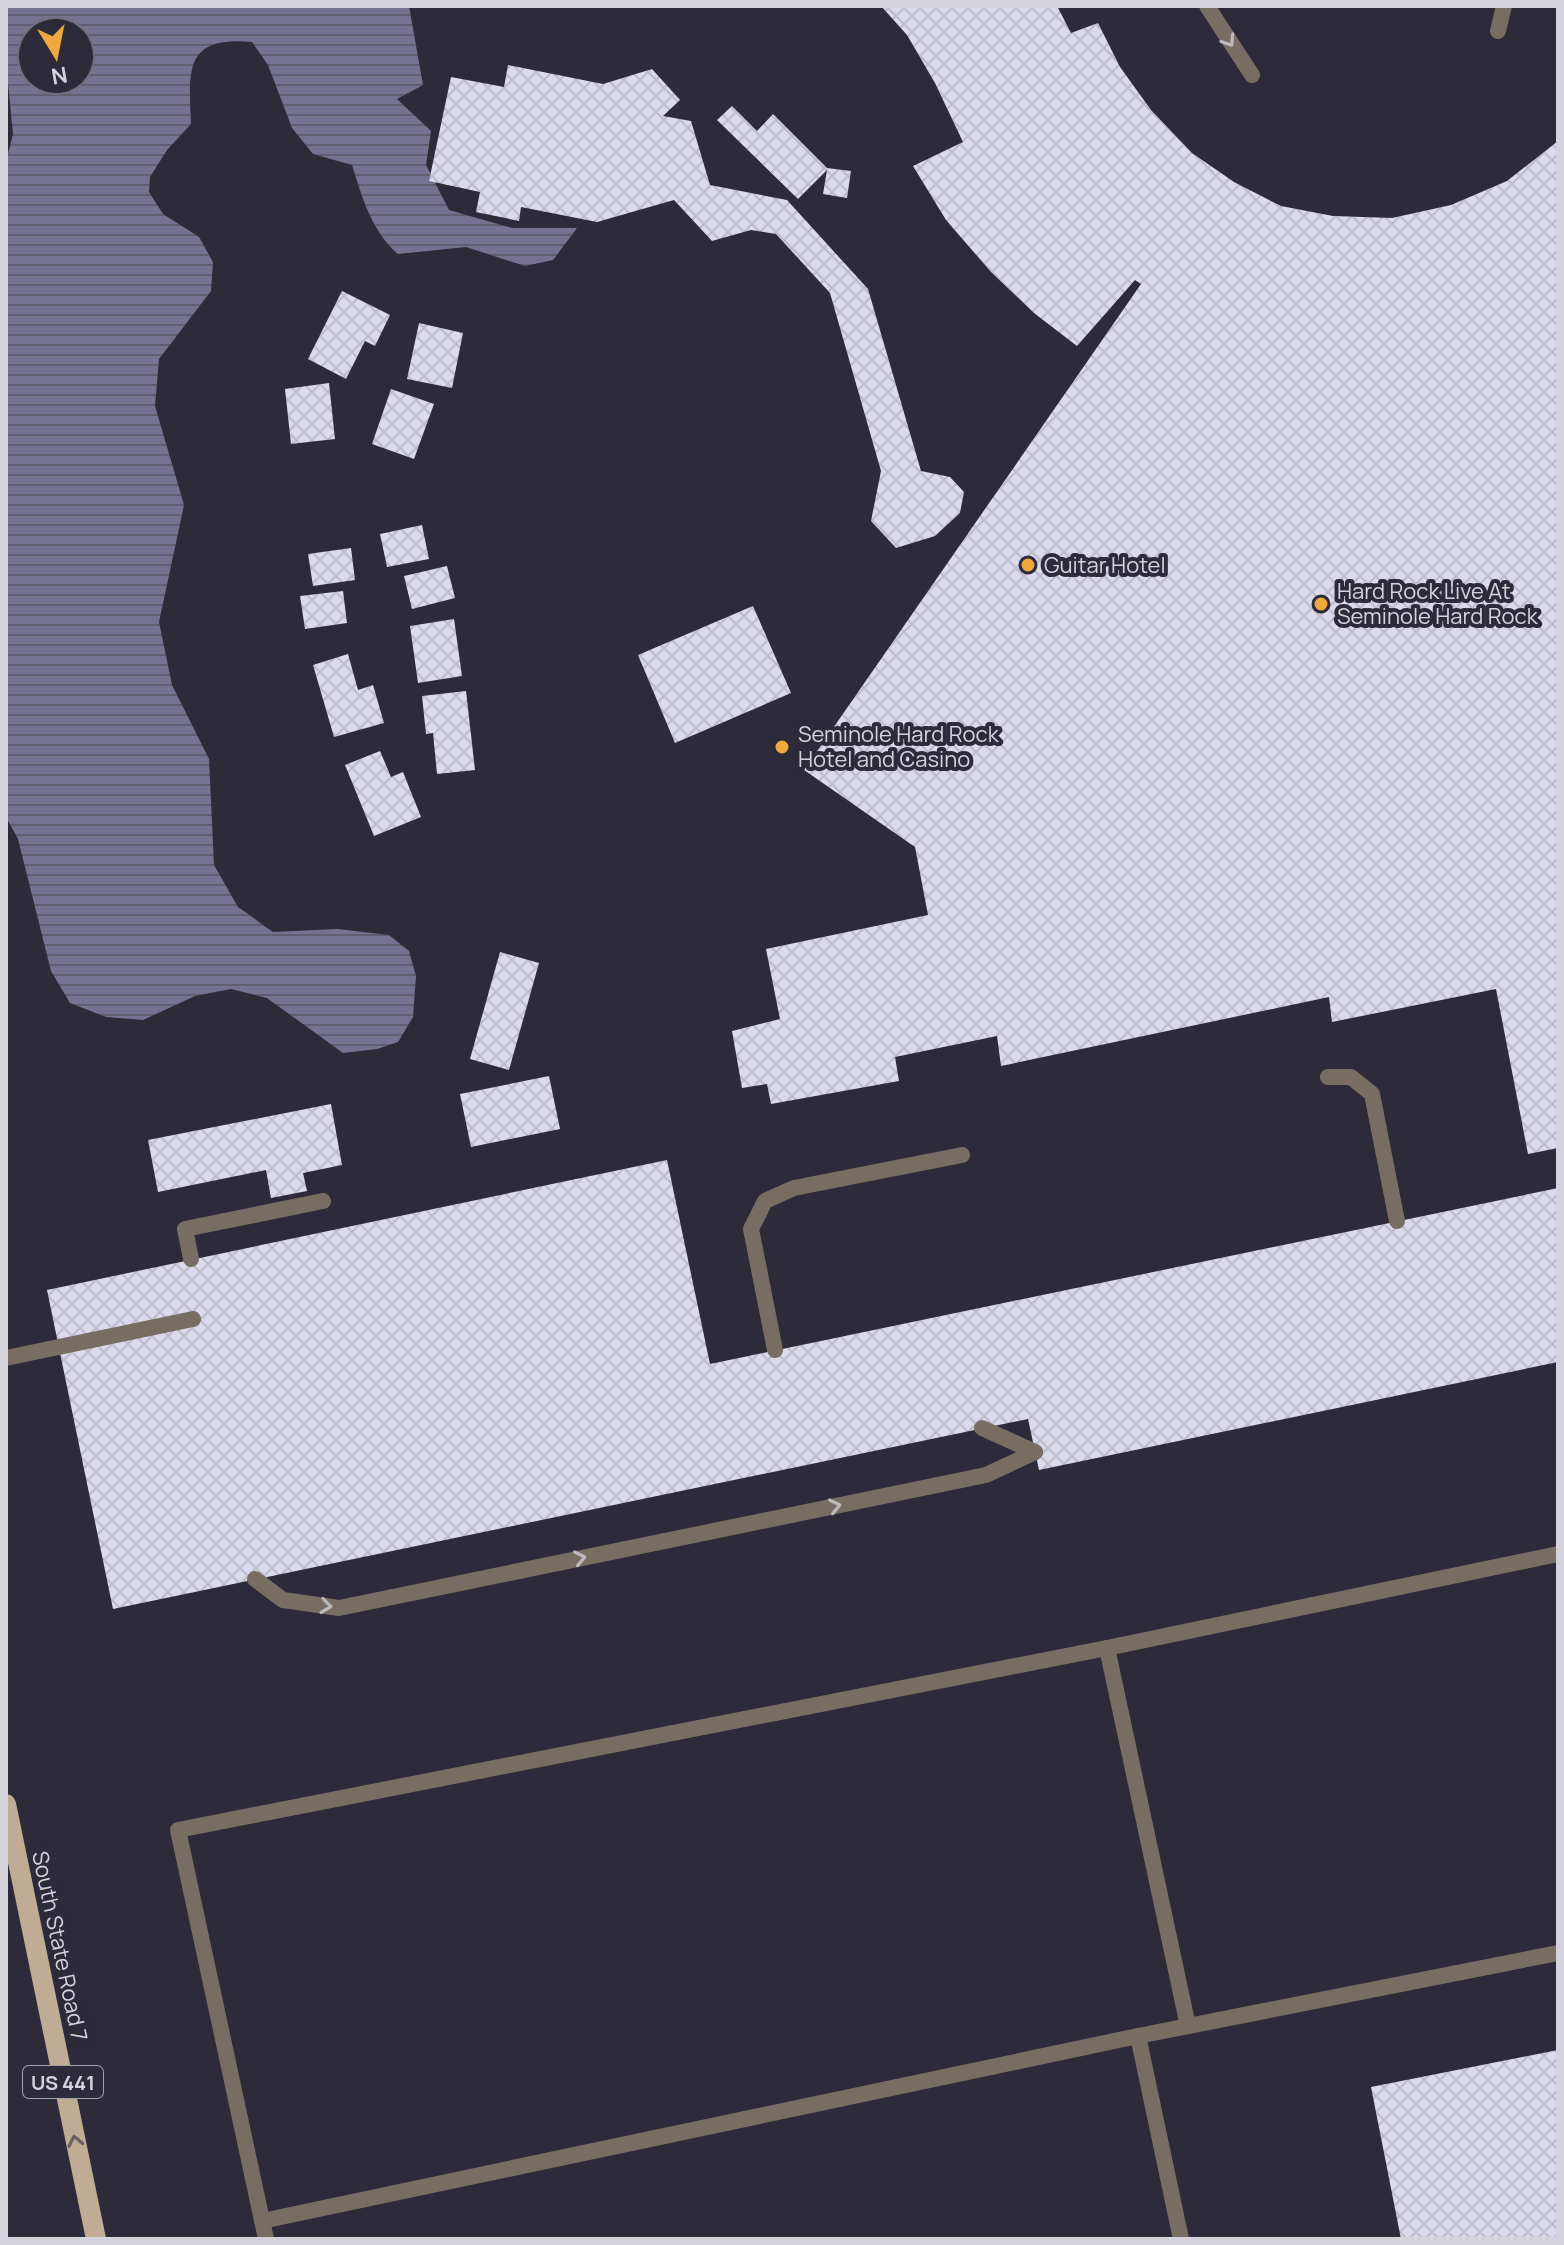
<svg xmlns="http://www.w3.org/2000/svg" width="1564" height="2245" font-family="Manrope,sans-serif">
  <defs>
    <pattern id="water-rules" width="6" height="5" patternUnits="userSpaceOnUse" patternTransform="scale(2)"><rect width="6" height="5" fill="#767291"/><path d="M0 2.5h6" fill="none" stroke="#605e71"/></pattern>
    <pattern id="building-cross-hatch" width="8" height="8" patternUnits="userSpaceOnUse" patternTransform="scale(2)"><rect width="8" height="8" fill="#dbdaec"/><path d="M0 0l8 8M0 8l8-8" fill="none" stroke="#bcbbca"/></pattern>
  </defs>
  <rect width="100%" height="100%" fill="#2d2b3a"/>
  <path fill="url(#water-rules)" fill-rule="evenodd" d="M6 6H409L423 85 397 99 431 131 426 165 449 210 512 228H577L553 260 525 266 466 247 398 254C372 232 362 197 352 165L313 154 292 128 268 65 252 42C183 35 189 72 191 124L167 150 150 177 149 192 163 214 199 237 213 262 211 291 159 359 155 406 184 505 159 622 172 685 209 759 214 865 238 907 273 932 337 929 389 935 409 951 416 976 413 1017 398 1042 377 1049 343 1053 267 998 231 989 195 996 143 1020 106 1017 70 1003 51 971 18 839 6 817V162L13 134 6 63ZM32 32H80V80H32Z"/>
  <g fill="url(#building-cross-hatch)">
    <path d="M881 6H1057L1071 33 1098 23 1120 67 1151 110 1192 153 1234 182 1281 206 1333 216 1392 218 1451 205 1507 181 1558 141V1148L1528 1154 1496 989 1332 1022 1329 997 1001 1066 997 1036 895 1057 899 1081 771 1104 767 1084 742 1088 732 1031 780 1019 766 949 928 915 915 847 804 770 1141 284 1135 280 1077 346 1034 313 991 272 946 220 913 166 963 142 935 83 907 35Z"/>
    <path d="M508 65 603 84 652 69 680 100 663 116 691 121 710 185 787 200 868 289 921 471 950 477 964 492 960 513 935 536 896 548 871 521 881 471 830 293 776 234 751 230 712 241 674 200 597 222 521 207 519 221 476 212 480 192 429 181 451 77 504 87Z"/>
    <path d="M732 106 757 131 773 114 827 168 851 171 847 198 823 194 827 170 798 199 717 120Z"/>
    <path d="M342 291 390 315 375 346 365 341 346 379 308 359Z"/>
    <path d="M419 323 463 333 452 388 407 379Z"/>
    <path d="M329 383 335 439 291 444 285 389Z"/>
    <path d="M391 389 434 404 414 459 372 444Z"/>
    <path d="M422 525 429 559 387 567 380 534Z"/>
    <path d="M351 548 355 580 313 586 308 554Z"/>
    <path d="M447 566 455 598 412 609 404 576Z"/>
    <path d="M343 591 347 623 305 629 300 596Z"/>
    <path d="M753 606 791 693 675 743 638 655Z"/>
    <path d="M454 619 462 676 418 683 410 626Z"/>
    <path d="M348 654 358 690 373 685 384 723 334 737 313 665Z"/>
    <path d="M466 691 475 770 437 774 433 733 426 734 422 696Z"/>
    <path d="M380 751 391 777 403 772 421 817 374 836 345 765Z"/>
    <path d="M500 952 539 963 509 1070 470 1059Z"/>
    <path d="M549 1076 560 1129 471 1147 460 1094Z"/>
    <path d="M331 1104 342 1165 303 1173 307 1191 271 1198 266 1170 158 1192 148 1140Z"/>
    <path d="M667 1160 710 1364 1558 1188V1362L1039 1470 1028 1419 113 1609 47 1290Z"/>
    <path d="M1558 2050V2239H1401L1371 2087Z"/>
  </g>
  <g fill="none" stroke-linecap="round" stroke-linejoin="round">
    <g stroke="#776d62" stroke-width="16">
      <path d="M1207 6 1252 75"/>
      <path d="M1498 31 1504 6"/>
      <path d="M1328 1077H1351L1372 1094 1397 1221"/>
      <path d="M191 1259 185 1229 323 1201"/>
      <path d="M775 1350 751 1229 765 1201 794 1188 962 1155"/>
      <path d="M6 1358 193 1319"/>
      <path d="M982 1428 1035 1452"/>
      <path d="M255 1579 283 1600 339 1608 986 1475 1035 1452"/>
      <path d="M1107 1648 1188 2026"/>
      <path d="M1138 2036 1181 2239"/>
      <path d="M262 2221 1138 2036 1558 1953"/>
      <path d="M266 2239 178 1830 1107 1648 1558 1554"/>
    </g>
    <path stroke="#c0ac95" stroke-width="20" d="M6 1804 96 2239"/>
  </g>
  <defs><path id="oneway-chevron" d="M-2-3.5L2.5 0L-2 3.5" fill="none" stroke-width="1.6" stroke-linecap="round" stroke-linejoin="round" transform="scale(2)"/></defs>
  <g stroke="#bdbabe">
    <use href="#oneway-chevron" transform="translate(1229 41) rotate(57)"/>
    <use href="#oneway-chevron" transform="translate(835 1506) rotate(-12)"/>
    <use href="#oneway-chevron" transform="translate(580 1558) rotate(-12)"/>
    <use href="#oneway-chevron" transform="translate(326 1606) rotate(8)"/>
  </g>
  <use stroke="#685f5e" href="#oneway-chevron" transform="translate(75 2141) rotate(-102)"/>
  <g fill="#efa73e" stroke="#2d2b3a" stroke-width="3">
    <circle cx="1028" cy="565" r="8"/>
    <circle cx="1321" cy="604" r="8"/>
    <circle cx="782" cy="747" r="8"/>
  </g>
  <g text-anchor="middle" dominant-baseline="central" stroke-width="8" stroke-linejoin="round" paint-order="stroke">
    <rect fill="#2d2b3a" stroke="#a2a1ab" stroke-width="2" x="23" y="2066" width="80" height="32" rx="6"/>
    <g font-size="20" font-weight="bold" fill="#d4d3dc">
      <text x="63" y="2082">US 441</text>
    </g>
    <g font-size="22" fill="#d4d3dc" stroke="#2d2b3a" text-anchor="start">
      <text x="1044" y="565">Guitar Hotel</text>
      <text x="1337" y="591">Hard Rock Live At<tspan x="1337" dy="25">Seminole Hard Rock</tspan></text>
      <text x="798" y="734">Seminole Hard Rock<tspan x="798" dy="25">Hotel and Casino</tspan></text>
    </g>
    <g font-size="22" fill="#d4d3dc" stroke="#2d2b3a">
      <text transform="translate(60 1946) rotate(78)">South State Road 7</text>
    </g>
  </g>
  <rect width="1564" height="2245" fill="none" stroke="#d4d3dc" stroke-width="16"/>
  <g transform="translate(56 56) rotate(170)"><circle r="38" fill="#2d2b3a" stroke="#706e7b" stroke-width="2"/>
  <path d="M0-6L14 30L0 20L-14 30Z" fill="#efa73e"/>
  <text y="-12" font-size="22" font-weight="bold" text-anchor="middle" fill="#d4d3dc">N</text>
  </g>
</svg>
